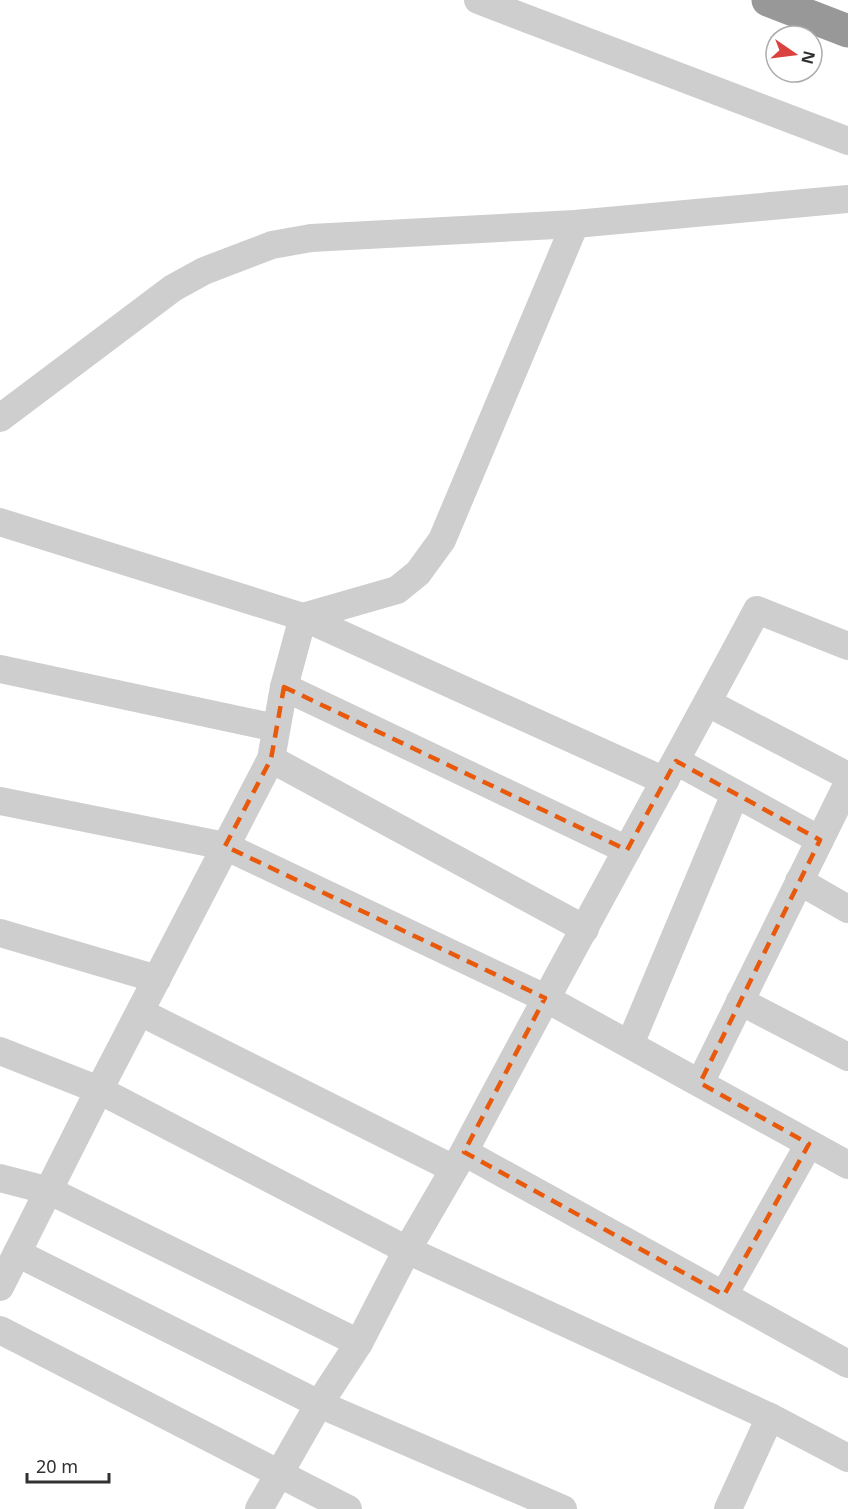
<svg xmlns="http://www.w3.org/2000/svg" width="848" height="1509" font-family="'Noto Sans',sans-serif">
  <rect width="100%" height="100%" fill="#fff"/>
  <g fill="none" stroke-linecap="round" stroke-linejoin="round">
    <g stroke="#cecece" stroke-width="28">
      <path d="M478 0 848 141"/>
      <path d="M0 418 173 288 204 271 272 245 311 238 575 224 848 199"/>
      <path d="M0 522 303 617 665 781"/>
      <path d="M0 669 276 728"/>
      <path d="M284 687 627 850"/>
      <path d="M708 703 848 776"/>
      <path d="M271 759 585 929"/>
      <path d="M676 761 820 840"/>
      <path d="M0 801 225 846 545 998 848 1165"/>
      <path d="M799 881 848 909"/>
      <path d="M0 933 157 979"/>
      <path d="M740 1001 848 1057"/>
      <path d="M140 1012 454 1169"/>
      <path d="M630 1044 735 794"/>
      <path d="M0 1051 99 1090 407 1250 770 1417 848 1458"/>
      <path d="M700 1083 848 783"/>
      <path d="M464 1152C560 970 660 791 757 610L848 646"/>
      <path d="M0 1178 50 1191 359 1343"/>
      <path d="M17 1253 319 1404 563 1509"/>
      <path d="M0 1287 99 1090 271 759 284 687 303 617 397 590 418 573 442 540 575 224"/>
      <path d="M724 1295 809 1144"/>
      <path d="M0 1330 348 1509"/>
      <path d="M259 1509 319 1404 359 1343 407 1250 464 1152 848 1364"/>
      <path d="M728 1509 770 1417"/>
    </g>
    <path stroke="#989898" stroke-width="33" d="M768 0 848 31"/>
  </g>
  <path fill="none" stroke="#e8590c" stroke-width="4.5" stroke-dasharray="12 8" stroke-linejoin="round" d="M284 687 627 850 676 761 820 840 700 1083 809 1144 724 1295 464 1152 545 998 225 846 271 759Z"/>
  <g transform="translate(794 54) rotate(104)"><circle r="28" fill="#ffffff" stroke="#adadad" stroke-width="1.5"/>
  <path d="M0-4.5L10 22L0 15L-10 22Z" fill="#db423f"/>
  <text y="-9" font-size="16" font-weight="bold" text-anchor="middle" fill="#313131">N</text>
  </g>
  <path d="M27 1473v9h82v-9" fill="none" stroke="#313131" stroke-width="3"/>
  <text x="36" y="1473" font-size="18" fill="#313131" stroke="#ffffff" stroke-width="4.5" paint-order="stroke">20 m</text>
</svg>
